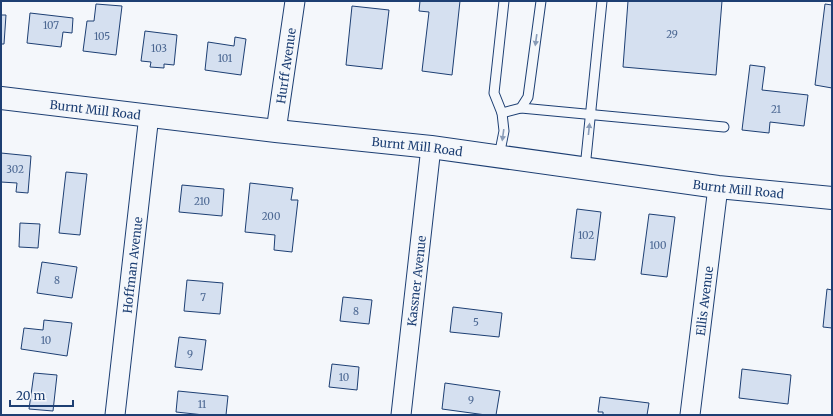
<svg xmlns="http://www.w3.org/2000/svg" width="833" height="416" font-family="Merriweather,serif">
  <rect width="100%" height="100%" fill="#f4f7fb"/>
  <g fill="#d5e0f0" stroke="#1d3f73">
    <path d="M420 1H460L452 75 422 71 429 12 419 11Z"/>
    <path d="M628 1H722L716 75 623 67Z"/>
    <path d="M96 4 122 6 116 55 83 51 87 21H94Z"/>
    <path d="M825 4 832 5V88L815 85Z"/>
    <path d="M352 6 389 10 382 69 346 65Z"/>
    <path d="M30 13 73 18 72 33 63 32 61 47 27 43Z"/>
    <path d="M1 15H6L4 44H1Z"/>
    <path d="M145 31 177 35 174 65 164 64V68L150 67 151 62 141 61Z"/>
    <path d="M235 37 246 39 241 75 205 70 208 42 234 46Z"/>
    <path d="M750 65 765 67 762 90 808 95 804 126 770 122 769 133 742 130Z"/>
    <path d="M1 153 31 156 28 193 16 192 17 183 1 182Z"/>
    <path d="M66 172 87 174 80 235 59 233Z"/>
    <path d="M250 183 293 188 291 200H298L292 252 274 250 275 235 245 232Z"/>
    <path d="M182 185 224 189 222 216 179 212Z"/>
    <path d="M577 209 601 212 595 260 571 258Z"/>
    <path d="M649 214 675 217 667 277 641 274Z"/>
    <path d="M20 223 40 224 38 248 19 247Z"/>
    <path d="M42 262 77 267 72 298 37 293Z"/>
    <path d="M187 280 223 283 220 314 184 311Z"/>
    <path d="M827 289 832 290V328L823 327Z"/>
    <path d="M343 297 372 300 369 324 340 321Z"/>
    <path d="M453 307 502 313 499 337 450 332Z"/>
    <path d="M44 320 72 323 67 356 21 349 24 328 43 330Z"/>
    <path d="M179 337 206 340 202 370 175 367Z"/>
    <path d="M332 364 359 367 357 390 329 387Z"/>
    <path d="M742 369 791 375 788 404 739 398Z"/>
    <path d="M34 373 57 375 53 411 29 409Z"/>
    <path d="M445 383 500 391 496 415H486L442 409Z"/>
    <path d="M178 391 228 396 226 415H204L176 412Z"/>
    <path d="M600 397 649 403 647 415H603V412H598Z"/>
  </g>
  <g fill="none" stroke-linecap="round" stroke-linejoin="round">
    <g stroke="#1d3f73" stroke-width="11">
      <g id="service">
        <path d="M521 108 724 127"/>
        <path d="M502 113 521 108 528 97 541 1"/>
        <path d="M499 156 504 131 502 113 494 93 504 1"/>
        <path d="M585 168 602 1"/>
      </g>
    </g>
    <g stroke="#1d3f73" stroke-width="21">
      <g id="minor">
        <path id="s1" d="M276 131 295 1"/>
        <path id="s2" d="M115 415 149 115"/>
        <path id="s3" d="M401 415 431 147"/>
        <path id="s4" d="M690 415 718 187"/>
      </g>
    </g>
    <g stroke="#1d3f73" stroke-width="24">
      <g id="secondary">
        <path id="s5" d="M1 98 276 131 431 147 718 187 832 198"/>
      </g>
    </g>
    <use href="#service" stroke="#f4f7fb" stroke-width="9"/>
    <use href="#minor" stroke="#f4f7fb" stroke-width="19"/>
    <use href="#secondary" stroke="#f4f7fb" stroke-width="22"/>
  </g>
  <defs><path id="oneway-solid" d="M-6-.8H1V-3.2L6.5 0L1 3.2V.8H-6Z"/></defs>
  <g fill="#889bb7">
    <use href="#oneway-solid" transform="translate(536 40) rotate(98)"/>
    <use href="#oneway-solid" transform="translate(589 129) rotate(-84)"/>
    <use href="#oneway-solid" transform="translate(503 135) rotate(98)"/>
  </g>
  <g text-anchor="middle" dominant-baseline="central" stroke-width="3" stroke-linejoin="round" paint-order="stroke">
    <g font-size="10" fill="#4b6792">
      <text x="51" y="25">107</text>
      <text x="672" y="34">29</text>
      <text x="102" y="36">105</text>
      <text x="159" y="48">103</text>
      <text x="225" y="58">101</text>
      <text x="776" y="109">21</text>
      <text x="15" y="169">302</text>
      <text x="202" y="201">210</text>
      <text x="271" y="216">200</text>
      <text x="586" y="235">102</text>
      <text x="658" y="245">100</text>
      <text x="57" y="280">8</text>
      <text x="203" y="297">7</text>
      <text x="356" y="311">8</text>
      <text x="476" y="322">5</text>
      <text x="46" y="340">10</text>
      <text x="190" y="354">9</text>
      <text x="344" y="377">10</text>
      <text x="471" y="400">9</text>
      <text x="202" y="404">11</text>
    </g>
    <g font-size="12" fill="#1d3f73" stroke="#f4f7fb">
      <text stroke="none"><textPath href="#s1" startOffset="66">Hurff Avenue</textPath></text>
      <text stroke="none"><textPath href="#s5" startOffset="95">Burnt Mill Road</textPath></text>
      <text stroke="none"><textPath href="#s5" startOffset="419">Burnt Mill Road</textPath></text>
      <text stroke="none"><textPath href="#s5" startOffset="743">Burnt Mill Road</textPath></text>
      <text stroke="none"><textPath href="#s2" startOffset="151">Hoffman Avenue</textPath></text>
      <text stroke="none"><textPath href="#s3" startOffset="135">Kassner Avenue</textPath></text>
      <text stroke="none"><textPath href="#s4" startOffset="115">Ellis Avenue</textPath></text>
    </g>
  </g>
  <rect width="833" height="416" fill="none" stroke="#1d3f73" stroke-width="4"/>
  <path d="M10 400v6h63v-6" fill="none" stroke="#1d3f73" stroke-width="2"/>
  <text x="16" y="400" font-size="12" fill="#1d3f73" stroke="#f4f7fb" stroke-width="3" paint-order="stroke">20 m</text>
</svg>
